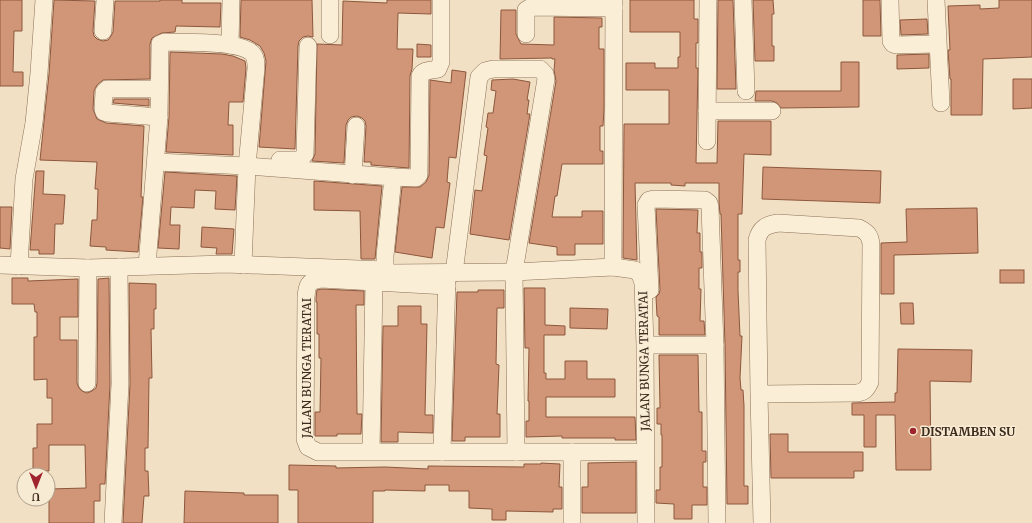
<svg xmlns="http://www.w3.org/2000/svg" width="1032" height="523" font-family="Merriweather,serif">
  <rect width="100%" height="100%" fill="#f1e0c3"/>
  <g fill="#d19677" stroke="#8d573d">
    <path d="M0 0H22V31H14L13 72H23V86H0Z"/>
    <path d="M54 0 95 1 93 31 94 36 97 39 103 41 108 40 111 36 113 32 115 1H160V0H182V3H221L220 27 176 26 175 32 162 33 152 38 150 44V79L103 80 97 85 94 91 93 109 97 119 106 123 144 126 141 197H143L138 252 106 250V247L90 246 92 220H97L98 189H95L97 162 40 160 49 74Z"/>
    <path d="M241 0H312L313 37 308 36 303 37 299 41 298 46 295 149 259 147 266 61 264 53 260 46 250 40 240 37Z"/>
    <path d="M387 0H431V14L398 13 397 49H413L412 69 410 76 409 168 371 165V162H364L366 126 365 121 362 118 357 116 351 117 348 120 346 125 344 163 312 161 315 154 317 44 342 45 343 1 387 3Z"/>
    <path d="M630 0H694V19H698V43H696V68H698L696 163H717L718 121H771V155L744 154 742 214H738V260H740V272H738V291L740 336H742L740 378 741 390H743L744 406V486H748V504H727L725 345 721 214H720L719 202V183H685V186L671 185V183H635L637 260 623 258 624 124H669V90H626V63H655V68H678V57H680V32H630Z"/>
    <path d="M718 0H733L736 89H717Z"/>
    <path d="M753 0H773L774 14H772V46H774V61H755Z"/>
    <path d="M863 0H880L881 36H863Z"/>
    <path d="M999 0H1032V57L983 59 982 115H951V79H950L948 50H950L948 6 980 5V9L999 8Z"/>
    <path d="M501 10H516V34L521 44 554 45V17L602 18V27H599V49H604V109L603 126H600V151H603V164H562L557 196H555L552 217H582V211H603V244H575V255H557V247L529 243 556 81 554 70 555 59H552V58L500 59Z"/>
    <path d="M927 19 928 34 901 35 900 20Z"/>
    <path d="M417 44 431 45V57H417Z"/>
    <path d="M170 52 222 54 233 56 245 61 246 68 243 102H229L228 125H233V155L166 152 169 117Z"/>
    <path d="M929 54V68L897 69V55Z"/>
    <path d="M841 62H859V107L781 108 777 103 772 101H755L756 91H841Z"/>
    <path d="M452 70 466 72 456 158 449 157 447 182 450 183 444 228 436 227 432 258 395 252 402 187H420L426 182 429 175 430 80 451 83Z"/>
    <path d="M513 79 530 82 527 100H529L527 114H530L509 240 470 234 475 190 482 191 487 156 484 155 488 128 486 127 488 113H493L496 91 491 90 492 80Z"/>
    <path d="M1013 79H1032V108L1013 109Z"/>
    <path d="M114 99H149V106L113 103Z"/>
    <path d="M763 167 881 171 880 203 762 199Z"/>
    <path d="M36 171H44L43 194 65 195 63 224H55L54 254H39V250H30Z"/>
    <path d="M165 172 237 176 235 210 215 209 216 191 195 190 194 208 171 207 170 225H180L179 249 158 248Z"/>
    <path d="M314 181 382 186 375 259H361L360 211 314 210Z"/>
    <path d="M0 207H12L10 249 0 248Z"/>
    <path d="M977 208 978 253 894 255V294H881V243L907 242 906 209Z"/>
    <path d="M656 209 698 210 697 233H700V252H702V268H699V289H701L700 321H704L705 335H659V317L657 316 656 297 659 294 660 290Z"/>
    <path d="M202 227 234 229 232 254H216L217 248 201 247Z"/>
    <rect x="1000" y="270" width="24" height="13"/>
    <path d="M12 278H28V281L78 279V317H60V340H77V383L79 388 82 391 87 393 92 391 96 388 97 383 98 279 109 278 110 384 105 484H100V501H94V523H49V489L86 488 85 445H49V471H33V448H37V424H52V398H47V379L34 380V337H37V312H35L34 304H12Z"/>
    <path d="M129 283 156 284V309H154V329H151L152 378H149L148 448H145V471H148L149 496H144L142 523H123L130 384Z"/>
    <path d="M524 288H545V325L565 326V335H544V373H546V379H565V361H587V379H615V397H546V417H635L636 440H615V438H562V436L526 437V421H529V401H528L529 348H525Z"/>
    <path d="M322 289 364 291V305H356L357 414H362L361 434H337V436H315V412H320L321 358H319V334H317V302H316V298L317 290Z"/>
    <path d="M478 290H504V308H497L496 364 499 365 497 414H500V437H465V441H452L457 292H478Z"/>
    <path d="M900 303H913L914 324H901Z"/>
    <path d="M398 306H421V324H427L425 415H433V433L398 432V442H381L383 326H398Z"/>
    <path d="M570 308 608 309 607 329 570 328Z"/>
    <path d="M898 349 972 350 971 382 930 381 931 470H896L895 415H876V447H864V415H852V403L895 402V393H897Z"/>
    <path d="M659 355H698L699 412H702V451H706V462H703V487H707V505H692V519H674V504L656 503V490H660V467H662V435H661V424H657V408H660Z"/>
    <path d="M770 434H788V452H863V471H854V478H771Z"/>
    <path d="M636 462V513H582V487H588V463Z"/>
    <path d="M541 463 560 464 559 487H562V509H553V512L506 511V520H492V509L469 508V491H449V485H425V491L385 490V491H373V523H298V490H289V465L336 466V468L385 467 428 469V466L524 467V464H541Z"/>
    <path d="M185 491 244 493V495H278V523H184Z"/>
  </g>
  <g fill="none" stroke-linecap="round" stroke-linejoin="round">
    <g stroke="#8d7058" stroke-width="18">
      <g id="minor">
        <path d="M743 0 746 91"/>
        <path d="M890 0 891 41 893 44 896 45 937 44"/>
        <path d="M936 0 941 103"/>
        <path d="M103 31 105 0"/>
        <path d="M526 34V10L531 7 614 8"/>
        <path d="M330 35V0"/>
        <path d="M230 45 231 0"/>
        <path d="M707 111H772"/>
        <path d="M159 117 107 113 104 112 103 109 104 92 107 89H159"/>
        <path d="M707 141 708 0"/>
        <path d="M280 160H296L301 159 305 154 308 46"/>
        <path d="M156 162 247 166 393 177 385 256V266L386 270 390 273 514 272 613 267 635 270 640 274 643 283 645 346 646 523"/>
        <path d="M353 175 356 126"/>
        <path d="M393 177 416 178 419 175 420 76C423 70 432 70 438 69L441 62V0"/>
        <path d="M0 265 88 268 226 264 386 270"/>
        <path d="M19 266 24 179 34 123 39 73 44 0"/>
        <path d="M147 266 159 117 160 44 165 42C185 43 238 40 252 53 256 57 256 63 256 68L247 166 243 265"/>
        <path d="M613 267 614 0"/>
        <path d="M454 273 479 77 485 71 493 69H540L545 74 546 79 514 272 516 452"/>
        <path d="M447 286 321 279C308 281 307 285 306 297L305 439 308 447 318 452H635"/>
        <path d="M650 290 646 205 649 200 654 199 705 200 709 203 710 207 715 345 717 523"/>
        <path d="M652 345H715"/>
        <path d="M87 383 88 268"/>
        <path d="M759 394 857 393C864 392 867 389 870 382L871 244C870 235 867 232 859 228L778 223C766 225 760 228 757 240L759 394 762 523"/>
        <path d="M371 451 374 282"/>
        <path d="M442 452 447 276"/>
        <path d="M572 452V523"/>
        <path d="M113 523 120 384 119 267"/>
      </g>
    </g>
    <use href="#minor" stroke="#fbeed7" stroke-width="17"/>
  </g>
  <circle fill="#a0242e" stroke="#f8ebd3" stroke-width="1.5" cx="913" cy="431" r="4"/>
  <g text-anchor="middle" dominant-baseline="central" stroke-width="3" stroke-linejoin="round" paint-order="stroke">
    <g font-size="12" fill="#3c2a1d" stroke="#f8ebd3">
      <text transform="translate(644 361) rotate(-91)">JALAN BUNGA TERATAI</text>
      <text transform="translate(306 368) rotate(-90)">JALAN BUNGA TERATAI</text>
    </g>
    <g font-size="12" font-weight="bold" fill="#3c2a1d" stroke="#f8ebd3" text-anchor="start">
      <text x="921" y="431">DISTAMBEN SU</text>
    </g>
  </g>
  <g transform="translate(36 487) rotate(180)"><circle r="19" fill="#f8ebd3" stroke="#ad9e8a"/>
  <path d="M0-3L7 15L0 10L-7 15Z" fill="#a0242e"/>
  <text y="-6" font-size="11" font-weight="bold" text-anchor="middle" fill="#3c2a1d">U</text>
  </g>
</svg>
